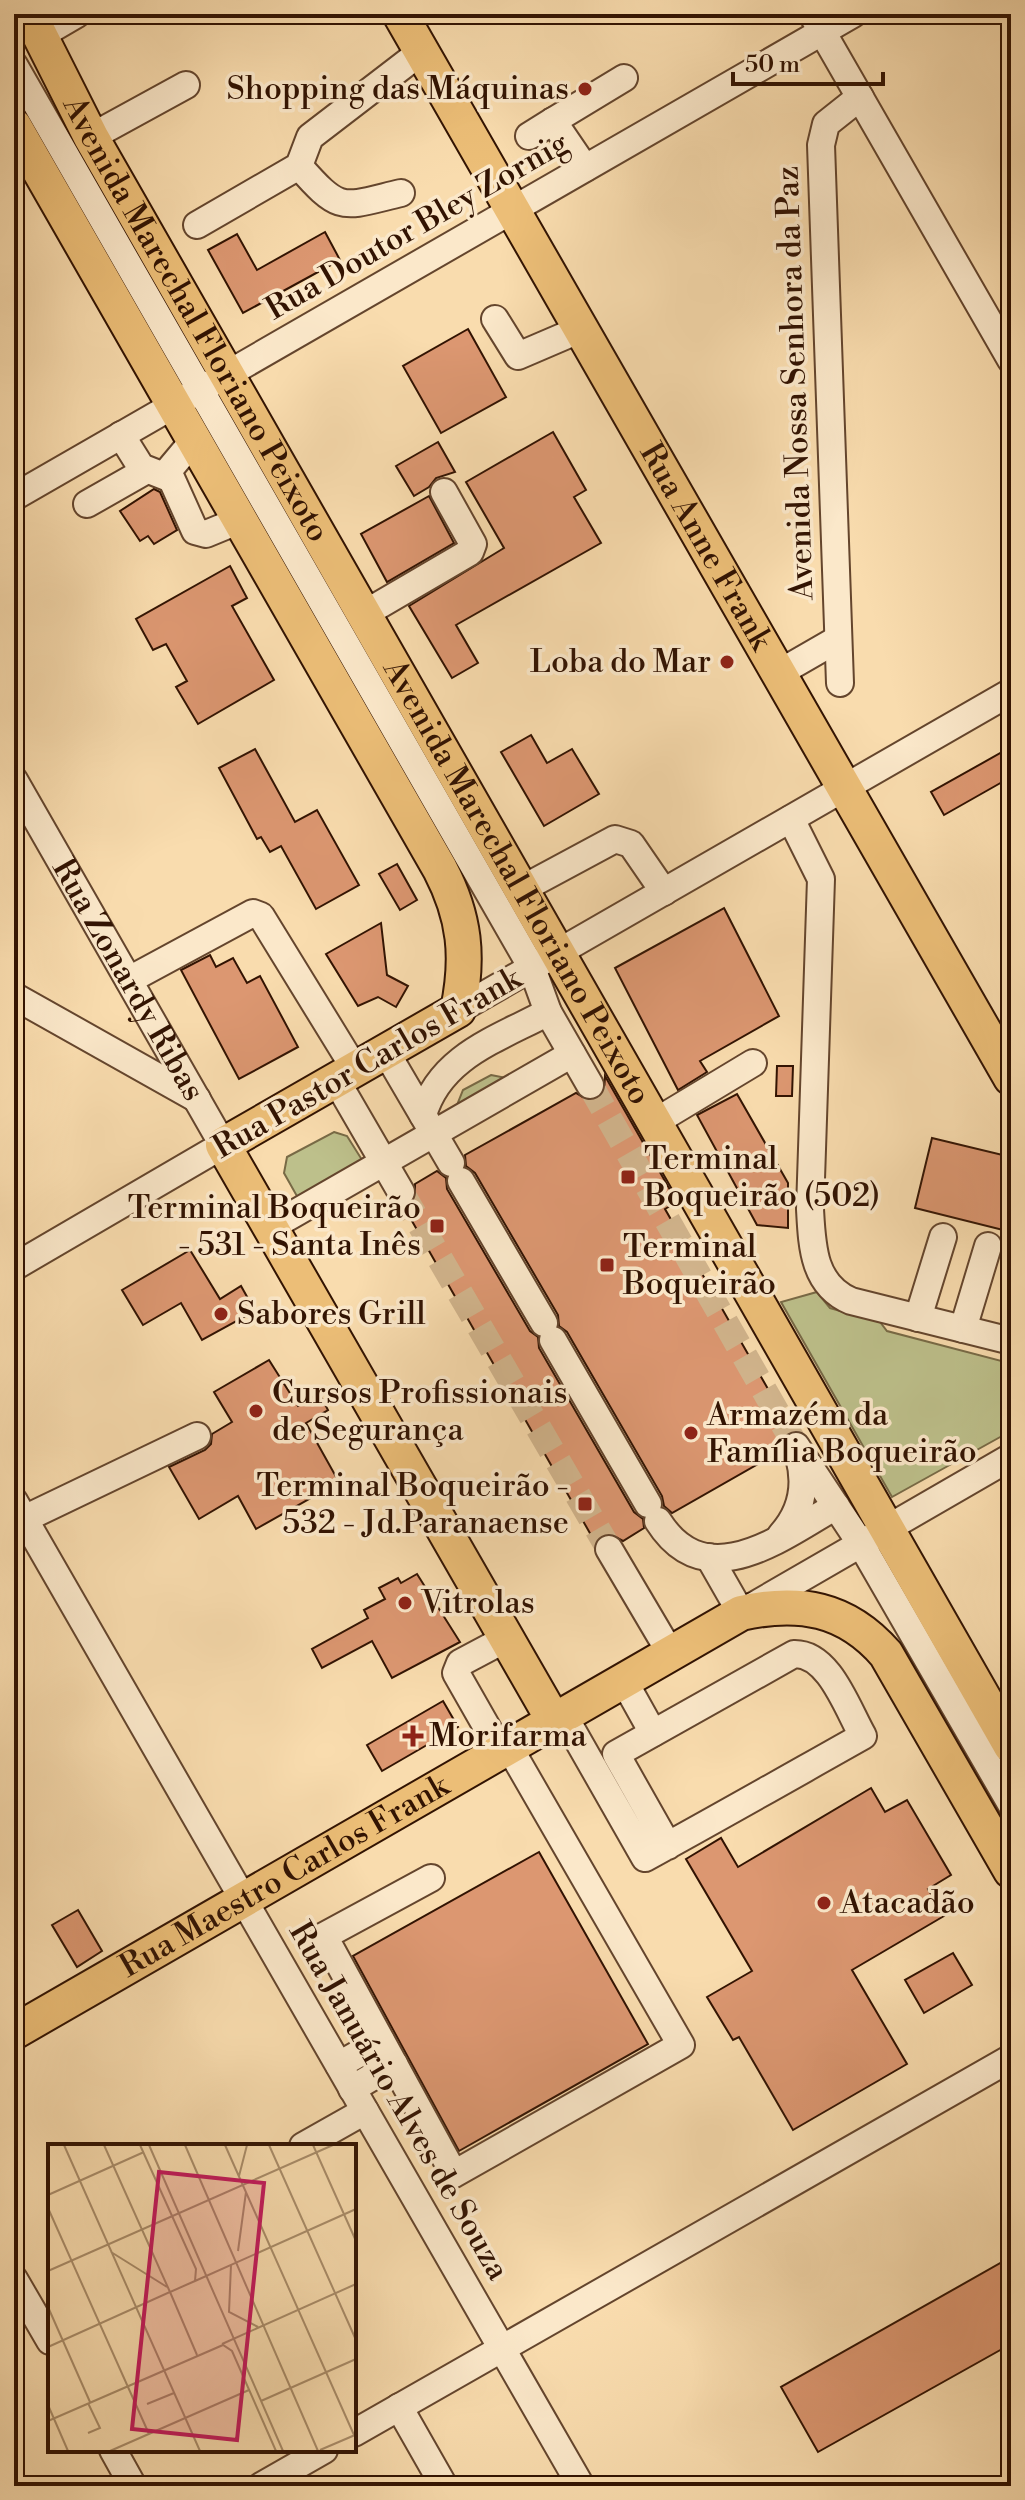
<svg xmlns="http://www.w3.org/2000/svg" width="1025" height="2500" font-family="'Libre Bodoni',serif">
  <rect width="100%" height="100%" fill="#f9dcae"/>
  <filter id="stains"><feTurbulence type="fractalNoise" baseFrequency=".0025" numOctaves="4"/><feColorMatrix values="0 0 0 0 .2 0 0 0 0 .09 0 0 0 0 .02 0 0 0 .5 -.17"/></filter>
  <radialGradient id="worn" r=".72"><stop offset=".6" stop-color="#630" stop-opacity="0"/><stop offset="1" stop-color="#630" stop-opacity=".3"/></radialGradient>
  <g fill="#bdc08b" stroke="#786a46" stroke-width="2">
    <path d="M491 1075 511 1079 455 1110 463 1090Z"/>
    <path d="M334 1132 347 1136 364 1163 298 1198 284 1173 287 1157Z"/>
    <path d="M817 1292 830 1308 880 1322 887 1331 1005 1362 1011 1357V1431L892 1497 781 1302Z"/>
  </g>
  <g fill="#dc9771" stroke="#321302" stroke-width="2">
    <path d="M325 232 340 260 243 313 208 250 237 234 257 270Z"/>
    <path d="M468 329 506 397 441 433 403 366Z"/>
    <path d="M553 432 586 490 574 497 601 543 456 625 478 663 452 678 409 606 504 548 466 482Z"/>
    <path d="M438 442 455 472 436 478 429 487 414 496 396 466Z"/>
    <path d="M154 489 160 492 177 530 154 544 148 536 140 541 120 511Z"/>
    <path d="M429 496 454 543 387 582 361 534Z"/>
    <path d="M230 566 247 598 232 606 274 680 198 724 176 687 187 681 166 644 153 650 136 619Z"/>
    <path d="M531 735 547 763 572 749 599 794 544 826 501 752Z"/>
    <path d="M1011 747V777L944 815 931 792Z"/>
    <path d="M255 749 295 822 317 810 359 885 316 909 281 846 270 852 261 837 257 839 219 768Z"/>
    <path d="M397 864 417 900 400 910 379 874Z"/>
    <path d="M724 908 779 1016 700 1061 707 1072 678 1090 615 968Z"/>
    <path d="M381 923 387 975 408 986 396 1007 378 997 358 1006 326 954Z"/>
    <path d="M210 955 216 967 233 958 247 983 260 976 298 1047 239 1079 181 970Z"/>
    <path d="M777 1066H793L792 1096H776Z"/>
    <path d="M605 1076 677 1202 665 1209 792 1431 782 1438 781 1451 672 1513 664 1506 662 1496 567 1332 559 1326 558 1315 475 1173 466 1166 465 1155 576 1093 589 1101 599 1098 604 1092Z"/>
    <path d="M737 1094 788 1183V1228L757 1225 697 1115Z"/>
    <path d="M932 1138 1011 1157V1232L915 1208Z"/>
    <path d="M437 1171 446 1178 447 1189 530 1331 538 1337 539 1348 634 1512 643 1519 644 1528 623 1541 608 1533 595 1542 404 1207 415 1199V1184Z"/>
    <path d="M190 1250 220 1299 241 1286 255 1311 202 1340 181 1303 143 1325 122 1290Z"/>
    <path d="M269 1360 298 1406 319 1393 328 1410 306 1423 339 1482 256 1529 238 1496 199 1519 169 1467 205 1450 211 1444 212 1434 232 1422 214 1392Z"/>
    <path d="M417 1574 460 1642 392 1678 372 1641 322 1668 312 1649 368 1618 364 1610 385 1599 379 1588 398 1578 401 1583Z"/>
    <path d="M443 1701 458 1727 382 1771 367 1745Z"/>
    <path d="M871 1788 885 1812 907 1800 951 1875 928 1889 944 1916 852 1970 907 2064 793 2130 739 2037 733 2040 707 1997 752 1971 686 1859 721 1838 738 1867Z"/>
    <path d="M539 1852 648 2044 459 2151 353 1956Z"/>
    <path d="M78 1910 102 1951 77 1967 52 1925Z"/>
    <path d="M953 1953 972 1985 924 2013 905 1980Z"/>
    <path d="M1011 2257V2344L818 2452 781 2387Z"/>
  </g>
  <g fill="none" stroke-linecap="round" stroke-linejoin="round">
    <g stroke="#d1b48c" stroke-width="26" stroke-dasharray="26 13" stroke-linecap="butt">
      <path d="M590 1085 796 1446"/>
      <path d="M401 1192 609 1549"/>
    </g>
    <g stroke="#64452d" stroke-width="30">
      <g id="minor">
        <path d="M812 14 1011 360"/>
        <path d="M41 35 77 14"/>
        <path d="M14 65 532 968 548 1012 590 1085"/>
        <path d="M529 136 553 121"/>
        <path d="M91 137 186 85"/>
        <path d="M299 166C341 214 342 207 401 193"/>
        <path d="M585 168 553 121 624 78"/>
        <path d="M197 225 299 166 310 137 422 51"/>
        <path d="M495 319 518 356 581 329"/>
        <path d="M121 435 141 467 169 478"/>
        <path d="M194 440 168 471 195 531 206 534 240 520"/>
        <path d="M14 497 853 14"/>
        <path d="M87 504 145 471"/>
        <path d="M364 614 470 552 473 544 444 492"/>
        <path d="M779 673 838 639"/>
        <path d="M840 683 821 145 826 124 860 97"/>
        <path id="s1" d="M14 780 223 1145 14 1267"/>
        <path d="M791 819 821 879 810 1209C812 1246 813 1285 851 1301L1011 1341"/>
        <path d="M522 889 615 839 631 844 664 892"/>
        <path d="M129 980 253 913 261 916 355 1069"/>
        <path d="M14 996 197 1099"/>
        <path d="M458 1010 1011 692"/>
        <path d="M386 1052 451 1163"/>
        <path d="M336 1080 401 1192"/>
        <path d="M423 1115C440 1056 498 1039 548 1012"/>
        <path d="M655 1122 753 1063"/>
        <path d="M461 1181 544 1323"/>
        <path d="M271 1227 572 1054"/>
        <path d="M918 1318 943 1237"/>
        <path d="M963 1329 988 1246"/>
        <path d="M553 1340 648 1504"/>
        <path d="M796 1446 861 1544 1011 1804"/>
        <path d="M14 1501 581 2486"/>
        <path d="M24 1519 197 1436"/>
        <path d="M658 1521C706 1597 782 1537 836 1506"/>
        <path d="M781 1535C802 1512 807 1486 799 1457"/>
        <path d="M609 1549 671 1654"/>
        <path d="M709 1557 741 1613 1011 1457"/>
        <path d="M624 1681 653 1733"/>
        <path d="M564 1716 645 1858C718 1818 790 1777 863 1736 847 1708 829 1653 794 1654L616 1754 668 1846"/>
        <path d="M501 1752 456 1673 460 1663 507 1638"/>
        <path d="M431 1878 324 1936 454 2174 681 2045 509 1747"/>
        <path d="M339 2065 381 2041"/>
        <path d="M352 2089 394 2064"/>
        <path d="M303 2146 365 2111"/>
        <path d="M14 2279 50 2341"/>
        <path d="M399 2407 444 2486"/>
        <path d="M354 2433 1011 2058"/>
        <path d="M113 2450 133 2486"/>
        <path d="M261 2486 324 2450"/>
      </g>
    </g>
    <g stroke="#321302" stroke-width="38">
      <g id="major">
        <path id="s2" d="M29 14 91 137 1011 1746"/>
        <path id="s3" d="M400 14 1011 1078"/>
        <path d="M14 126 440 869C465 917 469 957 458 1010L223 1145 554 1721"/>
        <path id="s4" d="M14 2032 741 1613C799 1600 846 1608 886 1654L1011 1871"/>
      </g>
    </g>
    <use href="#minor" stroke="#fbe8ca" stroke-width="26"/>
    <use href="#major" stroke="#ecbe77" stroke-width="34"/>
  </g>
  <g fill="#8f2418" stroke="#fbe8ca" stroke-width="3">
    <circle cx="585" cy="89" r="8"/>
    <circle cx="727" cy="662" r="8"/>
    <rect x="620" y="1169" width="16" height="16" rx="4"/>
    <rect x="429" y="1218" width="16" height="16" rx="4"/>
    <rect x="599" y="1257" width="16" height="16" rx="4"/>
    <circle cx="221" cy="1314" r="8"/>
    <circle cx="256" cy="1411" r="8"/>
    <circle cx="691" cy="1433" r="8"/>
    <rect x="577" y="1496" width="16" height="16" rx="4"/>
    <circle cx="405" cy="1603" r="8"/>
    <path d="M409 1724h8v8h8v8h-8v8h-8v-8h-8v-8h8z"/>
    <circle cx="824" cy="1903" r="8"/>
  </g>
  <g text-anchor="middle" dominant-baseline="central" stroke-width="7" stroke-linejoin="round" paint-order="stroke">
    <g font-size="32" fill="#321302" stroke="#fbe8ca" text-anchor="start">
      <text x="569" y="89" text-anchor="end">Shopping das Máquinas</text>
      <text x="711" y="662" text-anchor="end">Loba do Mar</text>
      <text x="644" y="1159">Terminal<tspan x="644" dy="37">Boqueirão (502)</tspan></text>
      <text x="421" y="1208" text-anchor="end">Terminal Boqueirão<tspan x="421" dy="37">- 531 - Santa Inês</tspan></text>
      <text x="623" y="1247">Terminal<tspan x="623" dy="37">Boqueirão</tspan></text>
      <text x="237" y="1314">Sabores Grill</text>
      <text x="272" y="1393">Cursos Profissionais<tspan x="272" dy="37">de Segurança</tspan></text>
      <text x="707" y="1415">Armazém da<tspan x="707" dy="37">Família Boqueirão</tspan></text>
      <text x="569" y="1486" text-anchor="end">Terminal Boqueirão -<tspan x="569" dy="37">532 - Jd.Paranaense</tspan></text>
      <text x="421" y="1603">Vitrolas</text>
      <text x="429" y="1736">Morifarma</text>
      <text x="840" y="1903">Atacadão</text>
    </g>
    <g font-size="32" fill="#321302" stroke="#fbe8ca">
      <text transform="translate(417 226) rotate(-30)">Rua Doutor Bley Zornig</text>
      <text stroke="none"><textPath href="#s2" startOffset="348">Avenida Marechal Floriano Peixoto</textPath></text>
      <text transform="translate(795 383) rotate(-92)">Avenida Nossa Senhora da Paz</text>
      <text stroke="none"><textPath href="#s3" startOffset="614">Rua Anne Frank</textPath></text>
      <text stroke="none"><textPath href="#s2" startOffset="996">Avenida Marechal Floriano Peixoto</textPath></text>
      <text stroke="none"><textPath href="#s1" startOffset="230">Rua Zonardy Ribas</textPath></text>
      <text transform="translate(367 1063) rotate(-30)">Rua Pastor Carlos Frank</text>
      <text stroke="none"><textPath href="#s4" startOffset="312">Rua Maestro Carlos Frank</textPath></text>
      <text transform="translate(399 2101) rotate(60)">Rua Januário Alves de Souza</text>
    </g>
  </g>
  <g transform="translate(48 2144)">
    <rect width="308" height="308" fill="#f9dcae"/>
    <path fill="none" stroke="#a98c69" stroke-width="2" d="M16 1 152 307M92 1 148 125 147 137 122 148 149 211M101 1 235 307M137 1 270 307M177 1 306 291M221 1 308 196M265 1 308 97M191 32 199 1M0 51 96 8M0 64 101 290M190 107 198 48M63 108 119 143M183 121 181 168 210 183M0 127 285 1M147 137 308 65M0 163 42 258M174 200 308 140M0 203 122 148 56 1M213 257 308 215M40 259 52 284 40 289M99 260 126 249M0 261 20 307M0 277 175 201 184 207 228 307M272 306 307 291M62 307 201 246"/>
    <path fill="#c2185b" fill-opacity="0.15" stroke="#c2185b" stroke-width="4" d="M111 28 216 39 189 296 84 285Z"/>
    <rect width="308" height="308" fill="none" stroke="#321302" stroke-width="4"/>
  </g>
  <rect width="1025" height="2500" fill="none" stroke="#f9dcae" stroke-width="48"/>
  <rect x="16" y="16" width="993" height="2468" fill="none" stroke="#321302" stroke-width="4"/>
  <rect x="24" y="24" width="977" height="2452" fill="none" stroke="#321302" stroke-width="2"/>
  <path d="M733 72v12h150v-12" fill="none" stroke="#321302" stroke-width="4"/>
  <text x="745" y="72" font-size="24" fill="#321302" stroke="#fbe8ca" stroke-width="6" paint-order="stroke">50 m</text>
  <rect width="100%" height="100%" filter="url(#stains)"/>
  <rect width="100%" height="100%" fill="url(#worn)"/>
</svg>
